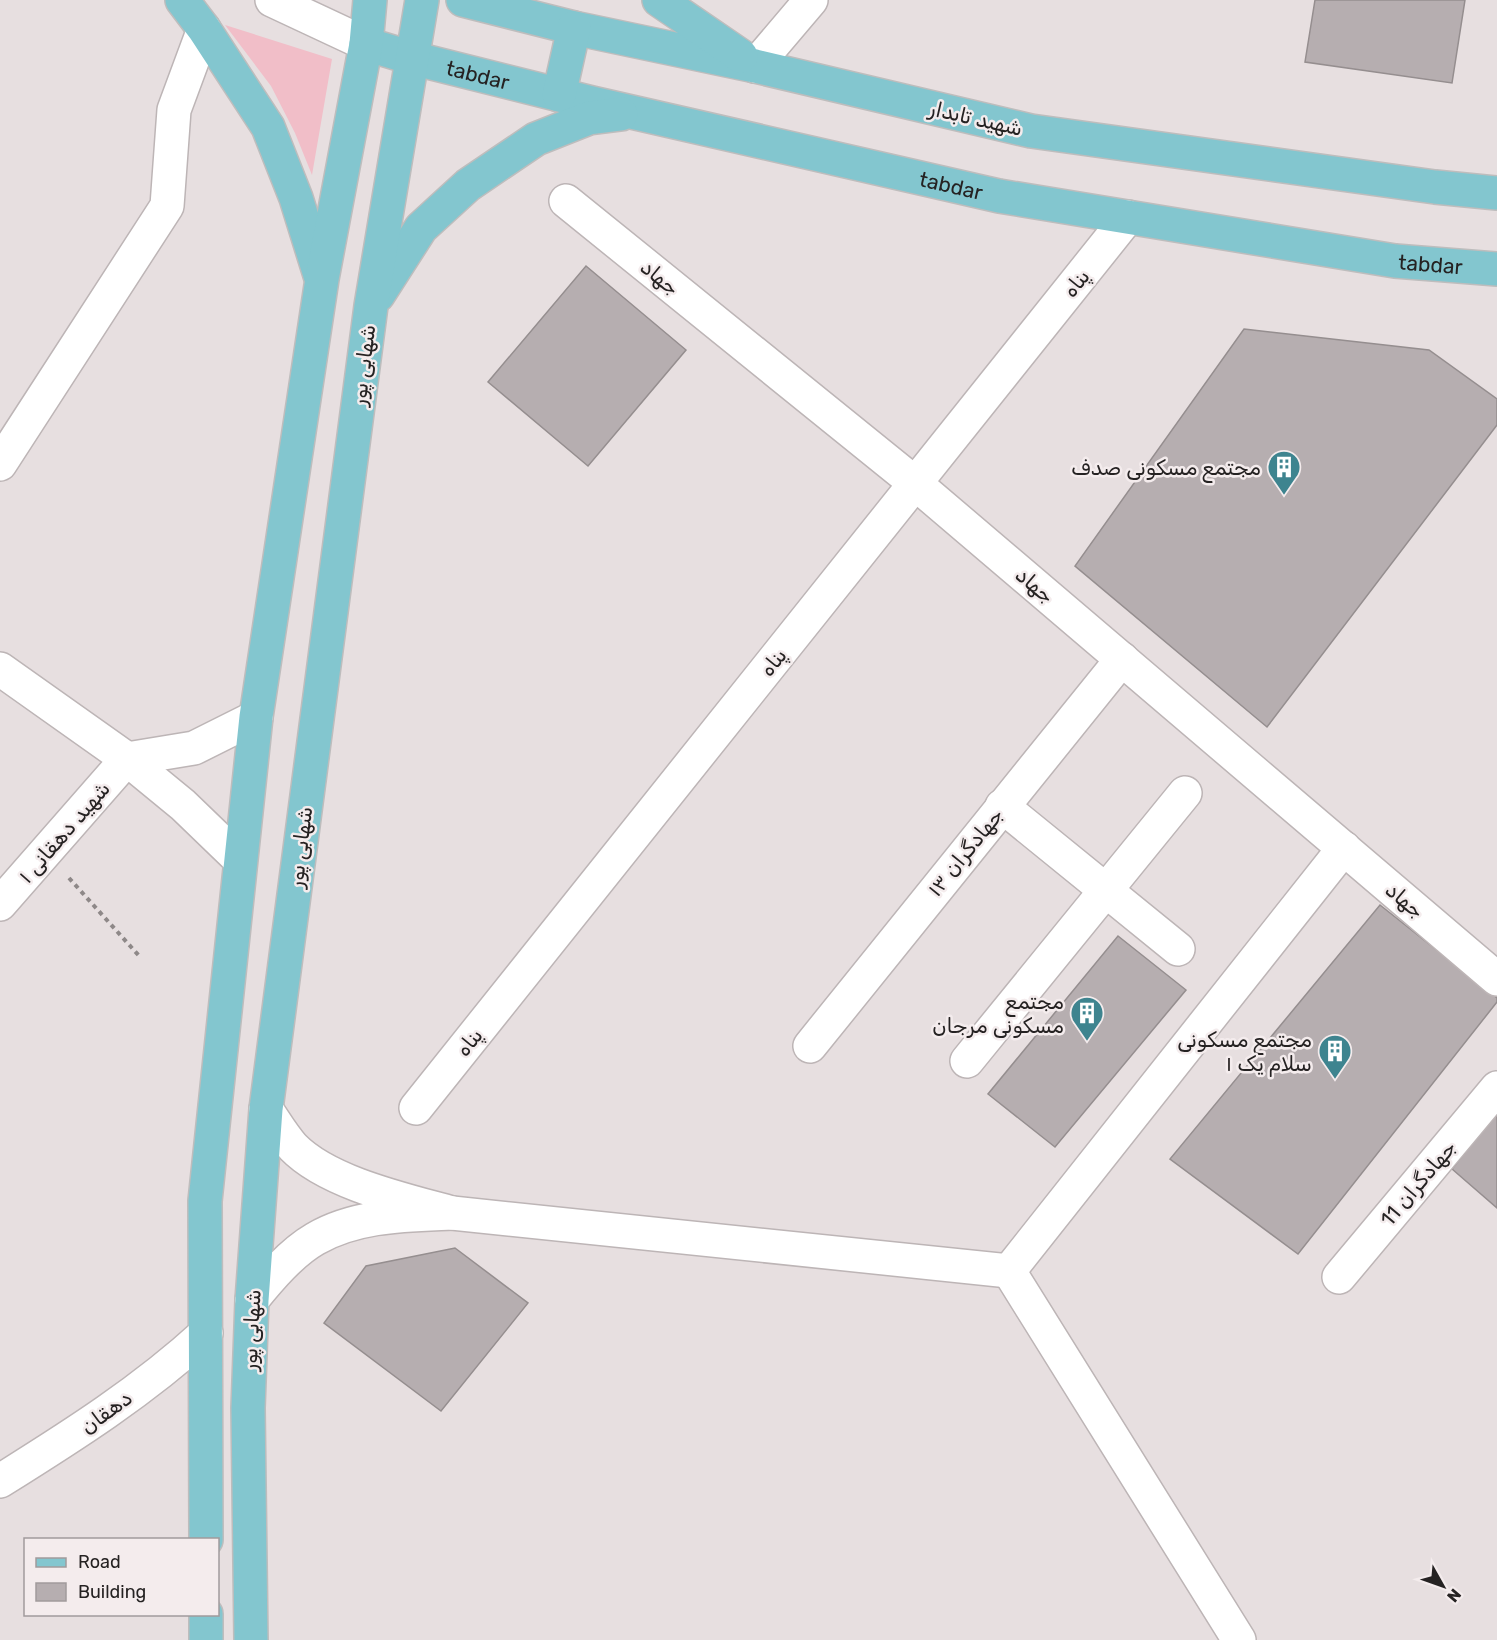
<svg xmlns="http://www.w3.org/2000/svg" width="1497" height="1640" font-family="Rubik,'Noto Sans Arabic',sans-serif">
  <rect width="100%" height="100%" fill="#e7dfe0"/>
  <path fill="#f1bec8" d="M225 25 332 59 312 175 295 133 271 86Z"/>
  <g fill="#b6aeb0" stroke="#958e8f" stroke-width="1.5">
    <path d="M1315 0H1465L1452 83 1305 62Z"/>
    <path d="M586 266 686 350 588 466 488 382Z"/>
    <path d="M1244 329 1429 350 1497 399V425L1267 727 1075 566Z"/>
    <path d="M1380 905 1497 998V1002L1298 1254 1170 1159Z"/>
    <path d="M1118 936 1186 990 1055 1147 988 1094Z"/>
    <path d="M1497 1112V1208L1452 1169Z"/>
    <path d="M455 1248 528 1303 441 1411 324 1323 366 1266Z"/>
  </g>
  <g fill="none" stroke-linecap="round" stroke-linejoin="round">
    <g stroke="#bdb5b6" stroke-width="36">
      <g id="minor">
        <path d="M272 0 366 44"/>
        <path d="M755 66 811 0"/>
        <path d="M566 201 916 484 1497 979"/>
        <path d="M0 464 167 206 174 110 204 29"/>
        <path d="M0 669 127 759 183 805 240 860"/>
        <path d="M127 759 194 748 256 717"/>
        <path d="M1002 806 1178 949"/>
        <path d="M0 904 127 759"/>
        <path d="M810 1046 1122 659"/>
        <path d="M967 1061 1185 793"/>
        <path d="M416 1108 1128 217"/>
        <path d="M452 1213 1009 1271"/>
        <path d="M1009 1271 1344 848"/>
        <path d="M1009 1271 1239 1640"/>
        <path d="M1339 1277 1497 1088"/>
        <path d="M252 1300C270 1278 291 1253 315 1239 356 1215 406 1215 452 1213 405 1200 328 1183 293 1147 283 1136 275 1122 266 1109"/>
        <path d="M0 1481C72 1436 143 1391 206 1333"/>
      </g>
    </g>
    <g stroke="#bebdbd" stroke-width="36">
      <g id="major">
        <path d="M182 0 204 29 268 127 296 198 320 275"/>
        <path d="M463 0 574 28 755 66 1031 131 1435 187 1497 193"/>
        <path d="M659 0 741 56"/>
        <path id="s1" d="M366 44 412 58 592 103 999 196 1395 261 1497 269"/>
        <path d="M559 95 574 28"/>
        <path d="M378 295 421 228 468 185 536 139 589 118 621 114"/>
        <path d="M206 1540 205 1201 256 717 322 279 366 44 370 0"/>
        <path d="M206 1614V1640"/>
        <path d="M251 1640 248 1408 252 1300 266 1109 371 306 422 0"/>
      </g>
    </g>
    <path stroke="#8e8888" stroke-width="4" stroke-dasharray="4.5 4.5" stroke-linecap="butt" d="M69 878 141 958"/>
    <use href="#minor" stroke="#fff" stroke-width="33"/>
    <use href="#major" stroke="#83c6cf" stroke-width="33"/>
  </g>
  <defs>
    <g id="building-pin" transform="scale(1.725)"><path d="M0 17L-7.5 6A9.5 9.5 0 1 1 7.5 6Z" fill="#3e848f" stroke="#f4eced"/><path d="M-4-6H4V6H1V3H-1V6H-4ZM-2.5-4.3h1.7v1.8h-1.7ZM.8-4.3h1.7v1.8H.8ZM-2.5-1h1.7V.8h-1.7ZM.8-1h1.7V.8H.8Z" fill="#fff"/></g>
  </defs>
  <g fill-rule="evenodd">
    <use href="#building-pin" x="1284" y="467"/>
    <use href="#building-pin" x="1087" y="1013"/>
    <use href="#building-pin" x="1335" y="1051"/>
  </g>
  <g text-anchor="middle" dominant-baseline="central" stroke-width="5" stroke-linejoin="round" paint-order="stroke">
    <g font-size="21" fill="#252222" stroke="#f4eced">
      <text stroke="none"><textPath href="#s1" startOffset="116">tabdar</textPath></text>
      <text transform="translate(976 118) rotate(13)">شهید تابدار</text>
      <text stroke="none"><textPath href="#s1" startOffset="602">tabdar</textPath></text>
      <text stroke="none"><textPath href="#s1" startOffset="1088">tabdar</textPath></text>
      <text transform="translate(660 277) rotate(39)">جهاد</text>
      <text transform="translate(1076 283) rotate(-51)">پناه</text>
      <text transform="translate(363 365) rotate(-83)">شهابی پور</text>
      <text transform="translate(1035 585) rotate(40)">جهاد</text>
      <text transform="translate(773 662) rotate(-51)">پناه</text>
      <text transform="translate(64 832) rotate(-49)">شهید دهقانی ۱</text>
      <text transform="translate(300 847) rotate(-83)">شهابی پور</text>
      <text transform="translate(965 852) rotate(-51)">جهادگران ۱۳</text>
      <text transform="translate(1405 900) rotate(40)">جهاد</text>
      <text transform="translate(469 1042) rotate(-51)">پناه</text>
      <text transform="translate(1418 1183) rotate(-50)">جهادگران 11</text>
      <text transform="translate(251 1330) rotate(-87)">شهابی پور</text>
      <text transform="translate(106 1412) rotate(-36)">دهقان</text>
    </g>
    <g font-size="21" fill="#252222" stroke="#f4eced" text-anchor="end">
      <text x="1261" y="467">مجتمع مسکونی صدف</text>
      <text x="1064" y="1001">مجتمع<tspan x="1064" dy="24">مسکونی مرجان</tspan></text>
      <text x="1312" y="1039">مجتمع مسکونی<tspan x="1312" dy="24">سلام یک ۱</tspan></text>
    </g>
  </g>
  <rect x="24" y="1538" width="195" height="78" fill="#f4eced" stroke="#a19b9c" stroke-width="1.5"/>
  <rect x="36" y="1558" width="30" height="9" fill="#83c6cf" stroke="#a19b9c" stroke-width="1.5"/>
  <text x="78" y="1568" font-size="18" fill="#252222">Road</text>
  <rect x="36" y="1583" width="30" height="18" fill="#b6aeb0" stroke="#a19b9c" stroke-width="1.5"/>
  <text x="78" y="1598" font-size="18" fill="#252222">Building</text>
  <g transform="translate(1443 1586) rotate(130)" stroke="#f4eced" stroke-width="4.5" paint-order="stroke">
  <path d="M0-4.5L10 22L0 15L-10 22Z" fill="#252222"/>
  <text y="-9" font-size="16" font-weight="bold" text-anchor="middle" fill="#252222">N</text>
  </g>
</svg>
